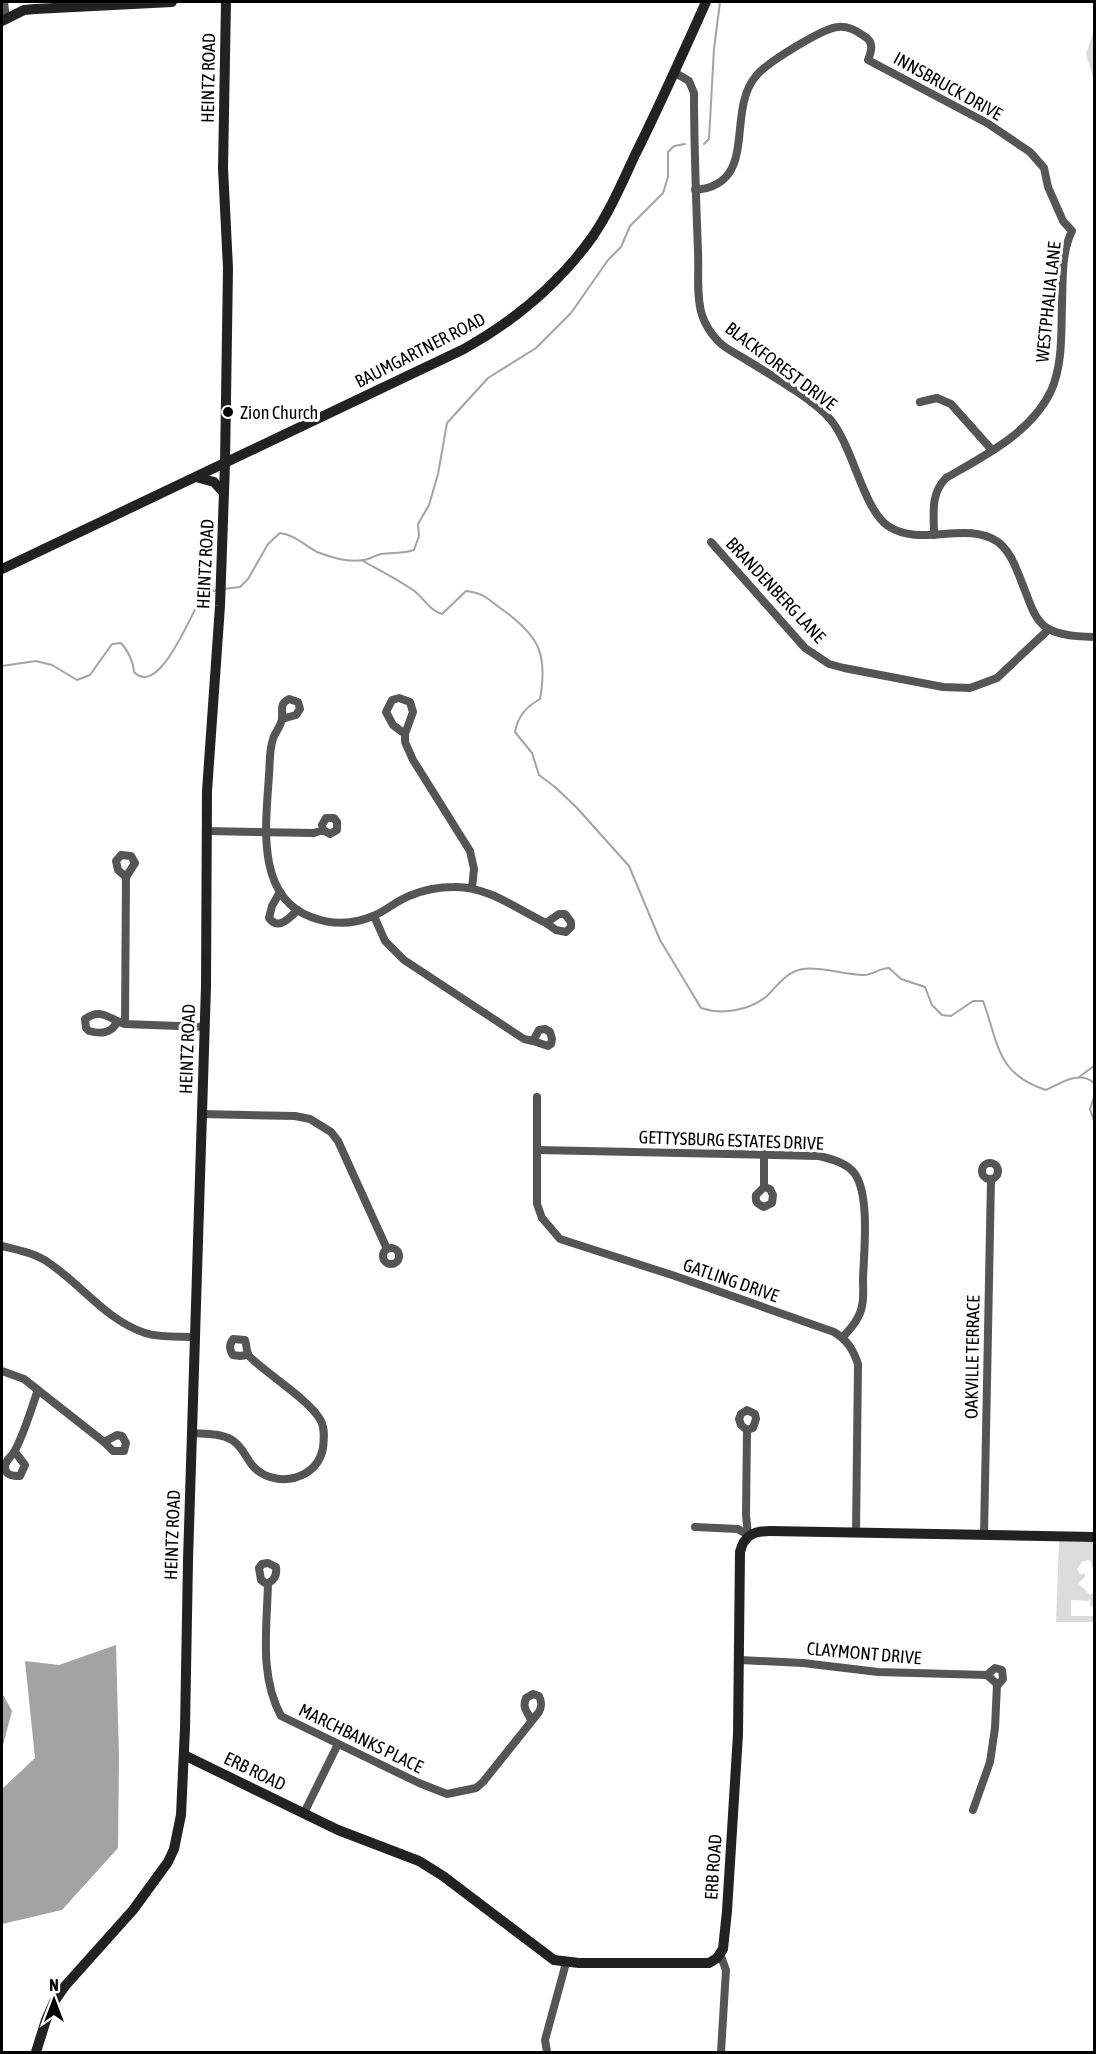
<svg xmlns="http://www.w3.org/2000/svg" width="1096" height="2054" font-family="'Asap Condensed',sans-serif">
  <rect width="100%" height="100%" fill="#fff"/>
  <g fill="#dcdcdc">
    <path d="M1094 30V81L1086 54Z"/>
    <path d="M1059 1541 1094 1542V1568L1092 1567 1091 1561 1088 1560 1082 1562 1077 1569 1080 1574H1085V1577L1078 1583 1090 1595 1092 1593 1094 1596V1608L1090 1605V1599L1088 1601 1071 1600V1616H1094V1622H1056Z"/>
  </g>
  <g fill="#a3a3a3">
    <path d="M116 1645 119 1758 118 1848 62 1910 2 1924V1789L35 1758 25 1661 59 1665Z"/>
    <path d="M2 1693 12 1711 2 1749Z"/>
  </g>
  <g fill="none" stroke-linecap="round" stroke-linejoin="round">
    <g stroke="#a3a3a3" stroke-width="2">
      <path d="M704 144 709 139 714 49 720 2"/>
      <path d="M363 561C379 570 397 579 413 590 424 598 429 610 442 614L466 591C487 594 487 599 503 610 539 636 548 654 540 699 526 707 518 716 515 732L532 753 539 775 555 787 577 808 629 866 660 940 701 1008C722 1015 749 1011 767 996 778 985 786 972 803 969 817 966 847 975 863 975 871 976 879 968 889 968L901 979 925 987 932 1005 942 1015 951 1016 973 1001H983C999 1044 996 1074 1046 1090 1061 1083 1080 1070 1094 1083"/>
      <path d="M223 589 240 587 248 579 268 544 280 533C295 535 304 545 317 552 330 557 349 563 363 560 369 560 375 555 381 554 392 552 403 554 414 550L419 536 418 524 429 505 438 474 447 423 488 378 536 348 571 313 608 260 621 247 630 226 663 193 668 177V152L674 146 685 144"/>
      <path d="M2 666 36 661 52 665 77 680 90 675 112 644 121 643C129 652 133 660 134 672 160 699 193 608 204 593L218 590"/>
      <path d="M1079 1077 1094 1066"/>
      <path d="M1094 1097 1090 1109 1094 1121"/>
    </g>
    <g stroke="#555" stroke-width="8">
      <path d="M4 2 6 18"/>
      <path d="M674 72 689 81 694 93C694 146 696 199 698 252 699 272 696 296 702 315 705 324 712 335 719 342 726 349 737 354 745 359 769 374 813 399 830 419 853 446 863 509 888 526 921 548 966 520 998 542 1007 549 1012 558 1016 568 1038 619 1031 636 1094 637"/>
      <path d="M695 190C760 185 725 112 756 76 766 63 823 28 838 27 847 26 857 31 864 36 874 42 872 50 868 60L987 123 1030 152 1044 168 1048 187 1063 221 1072 231C1061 253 1063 280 1062 304 1061 333 1063 364 1051 391 1031 433 984 456 946 478 930 494 934 514 934 535"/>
      <path d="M920 402 937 398 951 404 992 450"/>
      <path d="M711 542 805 648 829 664 844 668 943 687 970 688 997 678 1048 630"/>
      <path d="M282 719 296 715 300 709 298 702 289 699C279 704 283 709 282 718 282 725 275 732 273 739 269 750 270 764 269 775 266 823 255 896 311 917 332 925 352 925 373 916 386 911 396 901 409 896 423 890 439 887 454 887 487 886 517 909 546 923L559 914H565L571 922V927L566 932 556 930 546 923"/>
      <path d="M405 734 393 725 386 712 392 700 399 698 410 702 413 712 405 734V742L413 760 470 851 474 869 472 888"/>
      <path d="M206 831 314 833 323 830 330 834 337 830V822L334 818H326L322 825 323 830"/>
      <path d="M280 892 272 906 269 918C279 931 289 918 298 910"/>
      <path d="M374 916 385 941 404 960 524 1039 533 1041 539 1030 545 1029 550 1032 552 1039 551 1044 548 1046 533 1041"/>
      <path d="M117 1022C111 1034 100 1034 89 1031L86 1028 85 1019C102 1007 110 1020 125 1024L205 1027"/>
      <path d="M125 1024 126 877 135 863 131 856 121 855 116 861 118 870 126 877"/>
      <path d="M537 1097V1204L542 1218 560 1239 675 1276 834 1332C847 1340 853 1349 858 1364L856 1533"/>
      <path d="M201 1114 295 1116 310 1119 331 1132 338 1141 387 1249"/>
      <path d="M538 1150 819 1156C832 1159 847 1163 855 1174 870 1196 864 1252 863 1279 863 1287 864 1298 862 1306 860 1318 851 1328 843 1337"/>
      <circle cx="990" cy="1171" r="8"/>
      <path d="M764 1187 770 1189 773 1195 772 1203 764 1207C757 1204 755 1202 756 1195L764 1187V1154"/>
      <path d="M2 1246C18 1250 35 1253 49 1263 82 1285 106 1320 145 1333 160 1338 179 1336 195 1337"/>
      <circle cx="391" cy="1256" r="8"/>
      <path d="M2 1371 24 1379 104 1442 113 1451H124L126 1443 122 1436 117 1435 104 1442"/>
      <path d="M747 1430 753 1428 756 1419 755 1414 747 1410 741 1414 739 1419 741 1425 747 1430 746 1515 748 1535"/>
      <path d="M192 1433C205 1434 220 1433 232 1440 242 1446 245 1456 252 1465 265 1481 289 1483 306 1473 316 1467 321 1459 323 1448 324 1439 325 1429 321 1421 311 1401 267 1374 250 1357 246 1353 247 1346 245 1340L233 1339C229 1345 229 1349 233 1355L240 1356 247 1355"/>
      <path d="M15 1452 25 1465 20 1476C14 1476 6 1476 5 1468 4 1462 11 1457 14 1452 24 1435 31 1409 38 1390"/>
      <path d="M695 1527 738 1529 748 1535"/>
      <path d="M984 1535 991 1179"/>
      <path d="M268 1583H265L261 1580 259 1568 262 1564 268 1563 276 1567C277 1574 275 1580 268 1583 267 1628 259 1675 281 1716L419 1783 447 1794 476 1788 483 1782 539 1712C542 1706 542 1702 539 1696L533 1694 526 1698C522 1708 527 1711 531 1720"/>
      <path d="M740 1660 803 1663 878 1672 987 1675 997 1684 995 1728 990 1762 973 1810"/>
      <path d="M987 1675 995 1668 1002 1670 1003 1679 997 1686"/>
      <path d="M304 1813 338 1744"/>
      <path d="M720 1954 726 1970 721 2052"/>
      <path d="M547 2052 545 2040 566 1963"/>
    </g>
    <g stroke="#222" stroke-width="10">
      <path d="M2 21 24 10 35 9 172 2"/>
      <path d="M196 477 214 482 224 493"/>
      <path d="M2 569 464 349C514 321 559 284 593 236 610 211 622 183 635 155 660 105 683 53 706 2"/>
      <path d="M184 1755 338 1830 419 1861 443 1876 554 1960 579 1963H709L717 1958 723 1949 727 1911 738 1734 740 1552C744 1535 754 1531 770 1531L1094 1537"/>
      <path d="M36 2052 46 2020 54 2002 65 1986 133 1910 168 1862 174 1849 181 1815 185 1728 188 1560 206 986 207 791 220 606 225 463 228 268 223 168 226 2"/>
    </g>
  </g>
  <circle fill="#000" stroke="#fff" stroke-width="2" cx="228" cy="412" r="6"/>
  <g text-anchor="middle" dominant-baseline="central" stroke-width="6" stroke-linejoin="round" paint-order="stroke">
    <g font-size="18" fill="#000" stroke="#fff">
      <text transform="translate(208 78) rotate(-89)">HEINTZ ROAD</text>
      <text transform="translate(948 86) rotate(29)">INNSBRUCK DRIVE</text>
      <text transform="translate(1048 302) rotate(-84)">WESTPHALIA LANE</text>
      <text transform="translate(420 350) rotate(-27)">BAUMGARTNER ROAD</text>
      <text transform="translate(781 366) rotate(37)">BLACKFOREST DRIVE</text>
      <text transform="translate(205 564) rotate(-87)">HEINTZ ROAD</text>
      <text transform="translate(776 590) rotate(47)">BRANDENBERG LANE</text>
      <text transform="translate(187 1049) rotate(-88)">HEINTZ ROAD</text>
      <text transform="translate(731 1140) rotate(2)">GETTYSBURG ESTATES DRIVE</text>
      <text transform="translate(731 1280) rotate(19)">GATLING DRIVE</text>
      <text transform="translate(972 1357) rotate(-89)">OAKVILLE TERRACE</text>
      <text transform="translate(172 1535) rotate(-88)">HEINTZ ROAD</text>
      <text transform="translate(864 1653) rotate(5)">CLAYMONT DRIVE</text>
      <text transform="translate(361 1738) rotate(26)">MARCHBANKS PLACE</text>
      <text transform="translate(255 1771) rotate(26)">ERB ROAD</text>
      <text transform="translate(713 1867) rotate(-86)">ERB ROAD</text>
    </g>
    <g font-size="18" fill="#000" stroke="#fff" text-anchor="start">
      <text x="240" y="412">Zion Church</text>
    </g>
  </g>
  <rect width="1096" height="2054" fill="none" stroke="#000000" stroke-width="6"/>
  <g transform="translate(54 2000)" stroke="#ffffff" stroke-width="4.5" paint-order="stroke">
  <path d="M0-4.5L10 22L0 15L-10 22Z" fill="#000000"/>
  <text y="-9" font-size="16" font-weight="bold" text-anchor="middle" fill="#000000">N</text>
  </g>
</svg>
